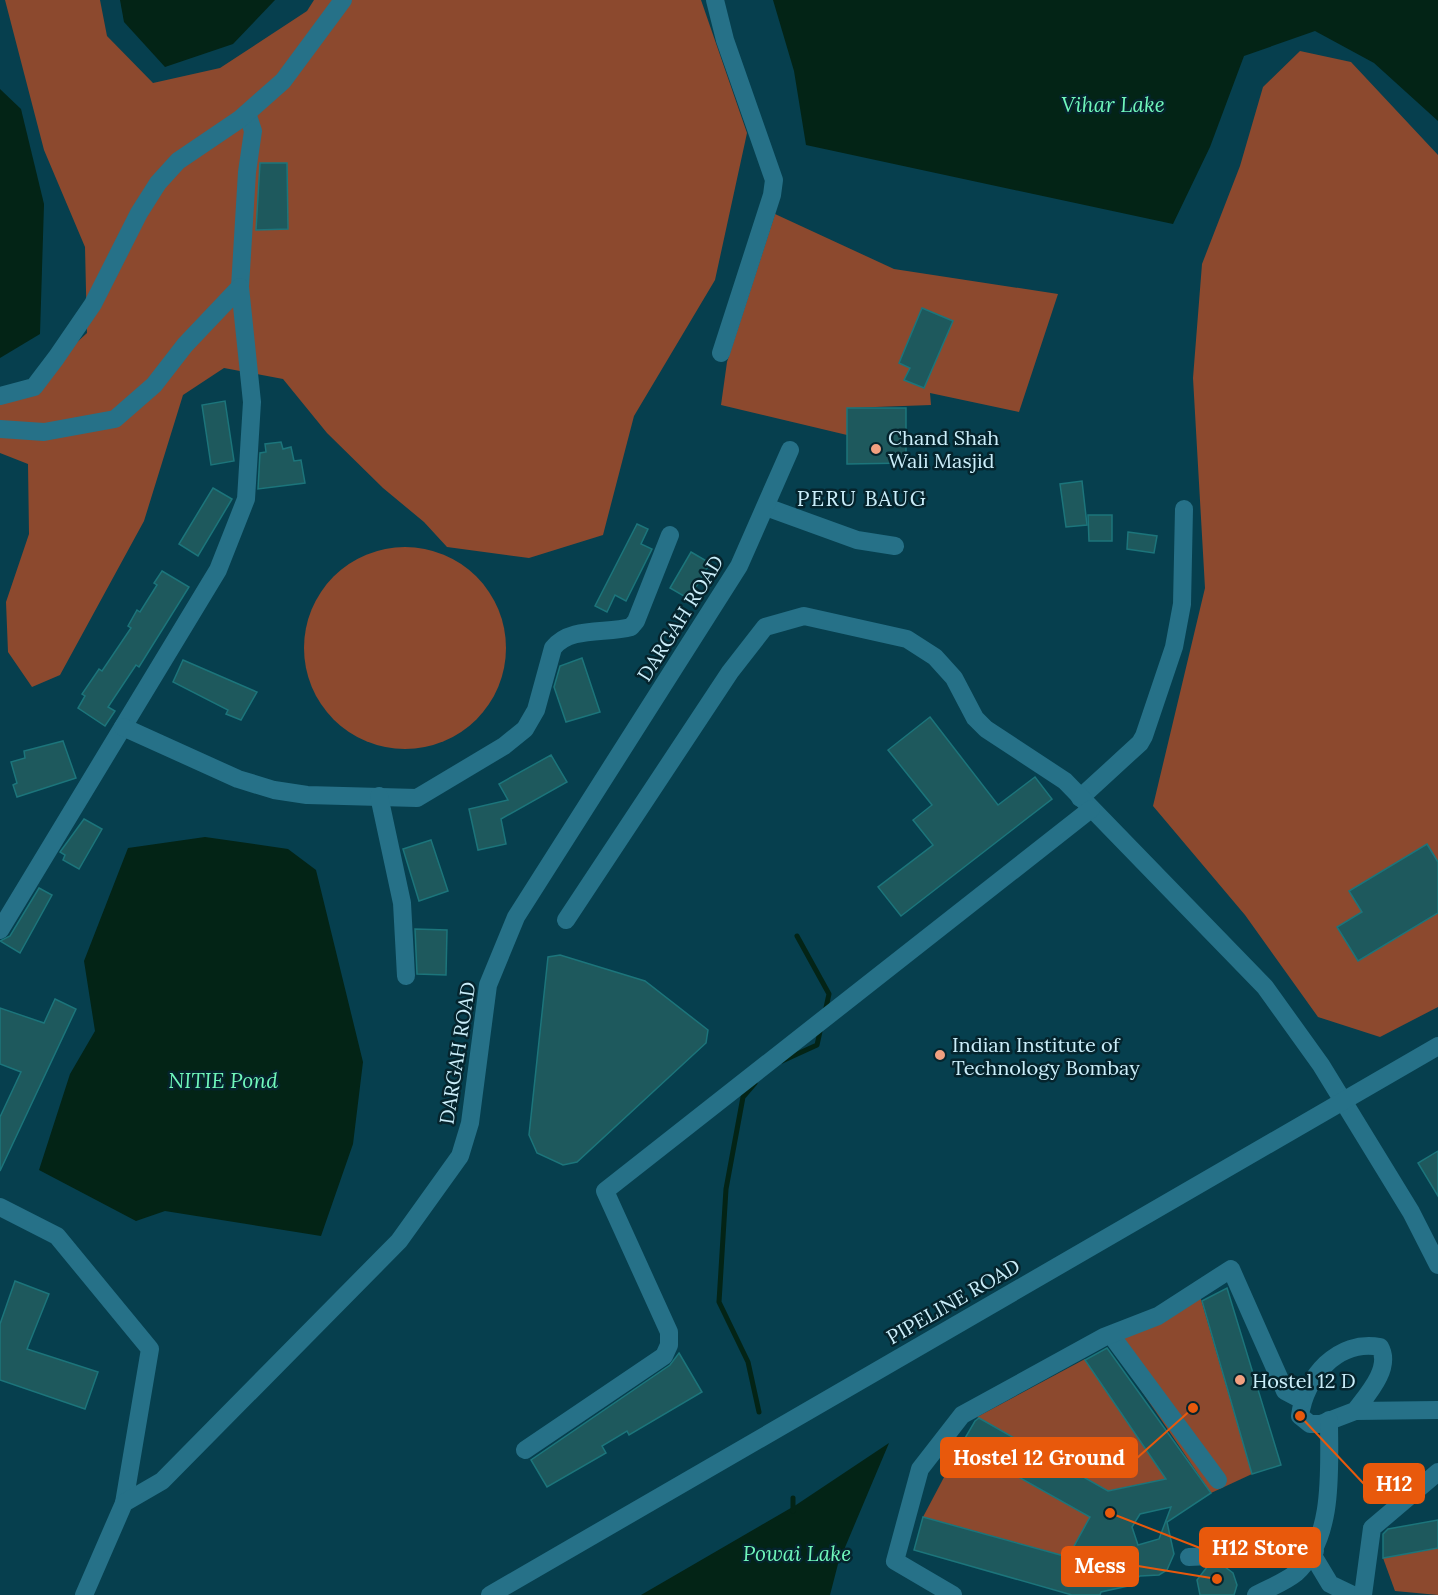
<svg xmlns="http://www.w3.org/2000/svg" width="1438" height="1595" font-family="Lora,serif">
  <rect width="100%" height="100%" fill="#063f4e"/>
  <g fill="#8c492e">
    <path d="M5 0H100L107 36 153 83 220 68 307 11 314 0H701L747 133 715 280 634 416 603 535 529 558 447 547 424 522 383 488 327 433 283 379 224 368 183 395 144 521 60 675 32 687 8 652 6 602 29 534 28 464 0 453V392L35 381 87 333 85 247 44 150Z"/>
    <path d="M1300 51 1351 62 1438 155V1007L1380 1037 1318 1017 1245 915 1153 806 1205 588 1193 378 1202 264 1240 166 1263 87Z"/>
    <path d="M775 214 894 269 1058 294 1019 412 930 393 931 405 848 408 847 435 721 405 727 362Z"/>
    <circle cx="405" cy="648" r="101"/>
    <path d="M1200 1296 1252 1474 1211 1493 1109 1343Z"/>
    <path d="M1085 1359 1166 1479 1108 1491 977 1417Z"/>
    <path d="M961 1445 1091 1517 1068 1557 923 1517Z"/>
    <path d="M1438 1548V1595L1395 1591 1383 1558Z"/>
  </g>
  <g fill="#032416">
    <path d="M120 0H275L233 44 165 67 124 22Z"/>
    <path d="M773 0H1438V121L1374 63 1315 31 1244 56 1210 147 1173 224 806 145 794 71Z"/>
    <path d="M0 89 21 109 44 204 40 334 0 358Z"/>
    <path d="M205 837 288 849 316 870 363 1062 353 1144 321 1236 165 1211 136 1221 39 1170 70 1074 95 1031 84 961 128 848Z"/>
    <path d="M889 1443 838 1564 830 1595H641L796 1505Z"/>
  </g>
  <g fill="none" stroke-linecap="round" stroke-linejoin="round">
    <g stroke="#032416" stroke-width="5">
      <path d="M797 936 829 994 825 1012"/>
      <path d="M782 1061 817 1045 821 1027"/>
      <path d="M755 1083 743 1097 726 1189 719 1302 748 1362 759 1412"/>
      <path d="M793 1498V1511"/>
    </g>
  </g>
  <g fill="#1e595d" stroke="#1c757b" stroke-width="1.5" fill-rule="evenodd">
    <path d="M260 163H287L288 229 256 230Z"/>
    <path d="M922 308 953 321 924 388 904 380 910 368 899 363Z"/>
    <path d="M225 401 234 461 211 465 202 405Z"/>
    <path d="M847 408H906V463L847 464Z"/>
    <path d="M281 442 283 449 291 447 294 461 301 460 305 483 258 489 260 453 266 452 265 444Z"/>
    <path d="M1082 481 1087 525 1066 527 1060 484Z"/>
    <path d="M213 488 232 499 198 556 179 544Z"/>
    <path d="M1088 515H1112V541H1089Z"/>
    <path d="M637 524 648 529 641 544 652 549 626 601 615 595 607 612 595 606Z"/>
    <path d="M1128 532 1157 536 1154 553 1127 549Z"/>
    <path d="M691 552 710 563 689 599 670 588Z"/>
    <path d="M162 571 189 587 139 667 136 665 108 707 115 711 105 726 78 708 85 696 82 694 99 669 102 671 131 628 128 626 137 610 140 612 157 585 154 583Z"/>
    <path d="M582 658 600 712 566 722 554 687 560 666Z"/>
    <path d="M183 660 257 692 241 720 226 714 228 710 173 682Z"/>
    <path d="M930 717 998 805 1035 777 1052 799 901 916 878 887 933 845 913 820 932 805 888 750Z"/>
    <path d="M63 741 76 778 17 797 13 785 17 783 11 762 25 758 24 751Z"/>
    <path d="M551 755 567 782 501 819 506 844 478 850 469 809 508 800 499 784Z"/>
    <path d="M84 819 102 829 79 869 63 860 65 855 60 852Z"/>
    <path d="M431 840 448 891 419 901 403 849Z"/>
    <path d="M1427 844 1438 862V913L1358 961 1337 927 1362 912 1349 891Z"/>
    <path d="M39 888 52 895 20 953 0 941 10 936Z"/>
    <path d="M415 929 447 930 446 975 417 974Z"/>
    <path d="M560 955 645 981 708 1030 706 1043 577 1162 563 1165 537 1153 529 1135 548 957Z"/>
    <path d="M55 999 76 1009 0 1171V1117L21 1072 0 1064V1008L44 1023Z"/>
    <path d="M1438 1151V1196L1418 1163Z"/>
    <path d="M15 1281 49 1294 27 1349 98 1372 85 1409 0 1380V1324Z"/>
    <path d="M1227 1288 1281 1465 1252 1474 1202 1301Z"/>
    <path d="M1107 1348 1211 1493 1167 1522 1174 1554 1167 1570 1159 1575 1140 1576 1128 1586 1101 1592 1100 1595H1072L914 1550 923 1517 1068 1557 1090 1517 961 1445 975 1421 979 1418 1108 1491 1166 1479 1085 1360ZM1171 1507 1159 1539 1138 1545 1132 1527 1140 1514Z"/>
    <path d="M679 1353 702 1392 629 1435 627 1431 602 1446 606 1453 547 1487 531 1460 670 1365Z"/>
    <path d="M1438 1520V1548L1383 1558V1534L1388 1529Z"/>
    <path d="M1207 1567H1225L1233 1573 1237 1585 1234 1595H1200L1197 1580Z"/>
  </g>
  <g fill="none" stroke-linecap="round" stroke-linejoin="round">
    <g stroke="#267188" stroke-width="18">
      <path d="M715 0 725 40 774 180 772 195 721 353"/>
      <path d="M240 287 247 172 253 131 247 113"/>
      <path d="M0 396 34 387 56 358 93 304 139 213 158 183 178 161 240 119 283 81 343 0"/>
      <path d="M0 429 44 432 115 419 154 385 185 345 240 287 252 402 246 499 218 570 0 930"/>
      <path d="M766 507 857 540 895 546"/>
      <path d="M123 727 238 779 274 790 307 795 417 798 504 746 525 729 536 710 553 648C570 626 606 634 631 627L636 621 670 535"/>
      <path d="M379 796 402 903 406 976"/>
      <path d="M1080 798 1140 743 1144 736 1174 647 1182 604 1184 509"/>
      <path d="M566 920 730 672 765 627 804 616 907 639 935 657 954 678 975 718 986 729 1065 781 1265 987 1321 1065 1411 1212 1438 1265"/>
      <path d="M0 1207 57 1236 150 1349 124 1503"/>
      <path d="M1111 1335 1218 1480"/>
      <path d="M1355 1411C1367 1395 1392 1368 1380 1347 1338 1339 1305 1377 1300 1416L1310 1424H1321L1355 1411 1438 1410"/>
      <path d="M525 1450 664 1356 669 1345V1332L605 1191 1091 809"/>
      <path d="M1312 1554 1330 1584 1353 1595"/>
      <path d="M1189 1557 1315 1551"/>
      <path d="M84 1595 124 1503 162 1481 399 1241 460 1156 470 1123 488 985 516 917 739 566 790 450"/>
      <path d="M490 1595 1438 1046"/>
      <path d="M953 1595 895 1561 920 1469 962 1415 1104 1337 1158 1316 1231 1269 1285 1391 1302 1400"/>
      <path d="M1256 1595C1269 1588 1285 1582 1296 1573 1335 1538 1329 1467 1329 1420"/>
      <path d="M1363 1595 1372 1528 1438 1472"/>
    </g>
  </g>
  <g fill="#f2a080" stroke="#05242d" stroke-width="2">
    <circle cx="876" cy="449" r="6"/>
    <circle cx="940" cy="1055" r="6"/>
    <circle cx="1240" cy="1380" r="6"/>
  </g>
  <g text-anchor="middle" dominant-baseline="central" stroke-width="5" stroke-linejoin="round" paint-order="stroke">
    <g font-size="20" fill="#cbeefa" stroke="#05242d" text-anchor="start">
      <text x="888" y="437">Chand Shah<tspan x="888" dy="23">Wali Masjid</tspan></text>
      <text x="952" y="1044">Indian Institute of<tspan x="952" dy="23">Technology Bombay</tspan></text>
      <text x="1252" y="1380">Hostel 12 D</text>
    </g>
    <g font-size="20" fill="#cbeefa" stroke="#05242d">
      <text transform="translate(680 618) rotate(-58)">DARGAH ROAD</text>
      <text transform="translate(457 1053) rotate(-81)">DARGAH ROAD</text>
      <text transform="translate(953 1301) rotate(-30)">PIPELINE ROAD</text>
    </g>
    <g font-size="21" font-style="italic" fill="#70f7bb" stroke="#05242d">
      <text x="1113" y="104">Vihar Lake</text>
      <text x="223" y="1080">NITIE Pond</text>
      <text x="797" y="1553">Powai Lake</text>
    </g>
    <g font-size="21" letter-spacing="1.5" fill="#cbeefa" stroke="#05242d">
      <text x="862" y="498">PERU BAUG</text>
    </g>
  </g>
  <path fill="none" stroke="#e8590c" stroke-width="2" d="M1193 1408L1137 1458M1300 1416L1364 1484M1110 1513L1200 1548M1217 1579L1138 1566"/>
  <g fill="#e8590c" stroke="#05242d" stroke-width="2">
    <circle cx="1193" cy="1408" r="6"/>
    <circle cx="1300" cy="1416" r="6"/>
    <circle cx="1110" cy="1513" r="6"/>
    <circle cx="1217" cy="1579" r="6"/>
  </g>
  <g fill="#e8590c" stroke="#e8590c" stroke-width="2">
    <rect x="941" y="1438" width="196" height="39" rx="6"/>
    <rect x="1364" y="1464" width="60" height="39" rx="6"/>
    <rect x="1200" y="1528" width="120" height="39" rx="6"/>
    <rect x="1062" y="1547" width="76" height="39" rx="6"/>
  </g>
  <g font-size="21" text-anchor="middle" font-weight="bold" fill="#fff">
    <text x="1039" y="1465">Hostel 12 Ground</text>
    <text x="1394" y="1491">H12</text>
    <text x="1260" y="1555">H12 Store</text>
    <text x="1100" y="1573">Mess</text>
  </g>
</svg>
